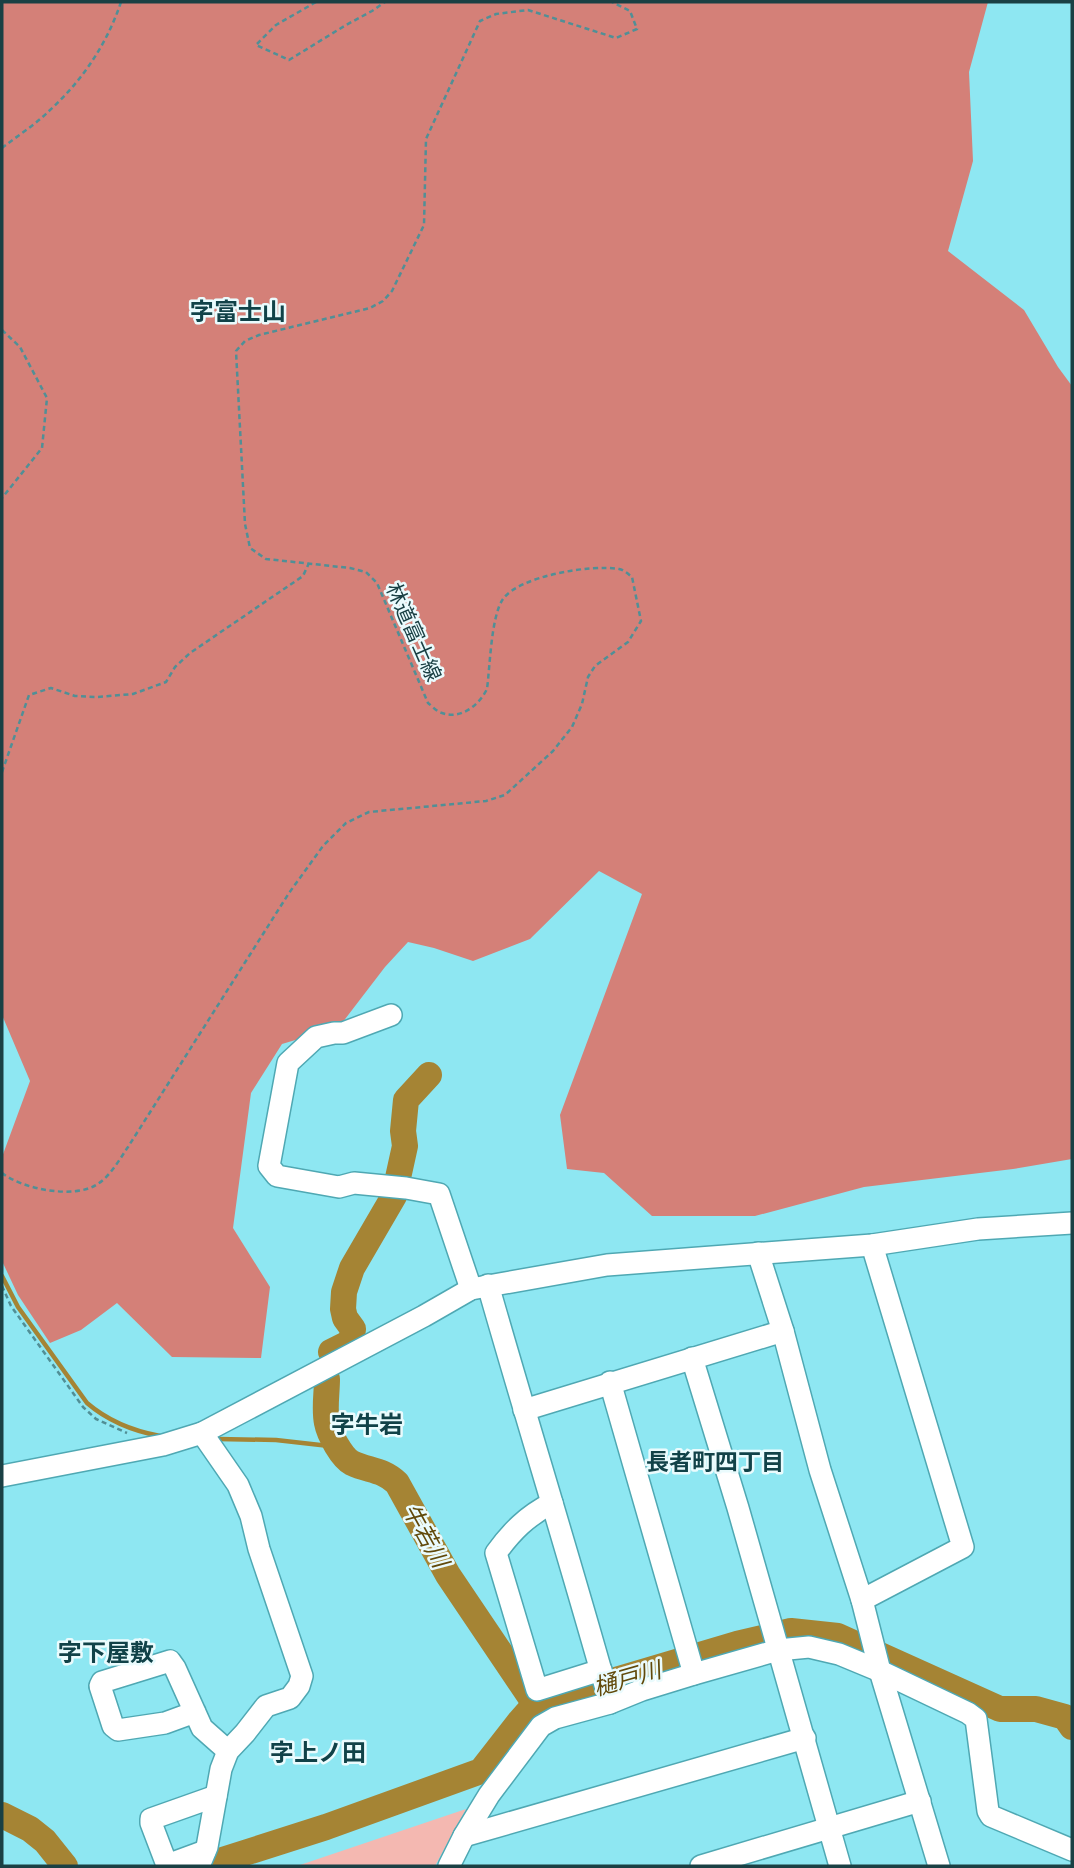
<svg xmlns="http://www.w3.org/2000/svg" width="1074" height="1868" font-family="Raleway,'Noto Sans JP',sans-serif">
  <rect width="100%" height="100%" fill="#8ee7f2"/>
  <path fill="#f4b8b1" d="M466 1809 435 1866H297Z"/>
  <path fill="#d48078" d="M2 2H988L969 72 973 161 948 251 1024 310 1058 367 1072 386V1159L1013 1169 864 1187 755 1216H652L604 1173 567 1169 560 1115 642 894 599 871 530 939 473 961 434 948 408 942 385 967 339 1027 282 1044 251 1093 233 1228 270 1287 261 1358 172 1357 117 1303 81 1330 50 1343 18 1295 2 1261V1157L30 1081 2 1015Z"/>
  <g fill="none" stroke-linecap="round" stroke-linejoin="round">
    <g stroke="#a58434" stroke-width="4.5">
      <path d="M2 1276 18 1307 87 1403C108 1421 133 1431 160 1436"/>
      <path d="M218 1439 276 1440 338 1447"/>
    </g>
    <g stroke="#a58434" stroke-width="26">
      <path d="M331 1352 351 1342 353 1329 345 1318 343 1309 344 1292 352 1268 394 1196 405 1146 403 1131 406 1100 429 1075"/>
      <path d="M327 1379C327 1393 324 1409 327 1423 329 1434 342 1458 352 1463 369 1471 382 1469 397 1483L448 1575 535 1704"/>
      <path d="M2 1815 30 1829 45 1841 65 1866"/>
      <path d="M204 1866 326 1827 481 1771 520 1721 535 1704 737 1644 791 1631 838 1636 1000 1709H1036L1065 1717 1072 1727"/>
    </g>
    <g stroke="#4fa8b3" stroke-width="24">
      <g id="minor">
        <path d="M391 1015 343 1033H334L316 1037 288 1063 269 1166 277 1176 339 1187 354 1183 406 1188 439 1194 471 1289"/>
        <path d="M758 1253 783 1331 820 1470 862 1600 880 1671 939 1866"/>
        <path d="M488 1285C528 1425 571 1563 610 1703"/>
        <path d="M692 1358 738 1508 840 1866"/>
        <path d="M610 1382 694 1674"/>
        <path d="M524 1410 783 1331"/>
        <path d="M2 1476 163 1445 202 1433 424 1316 471 1289 607 1265 872 1245 978 1229 1072 1223"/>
        <path d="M552 1503C527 1516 512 1531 496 1553L537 1690 601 1670"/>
        <path d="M862 1600 963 1547 872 1245"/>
        <path d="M195 1712 165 1723 118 1730 113 1726 100 1686 102 1682 170 1661 175 1668 202 1728 228 1751"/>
        <path d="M464 1836 805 1738"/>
        <path d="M205 1851 167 1865 151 1823V1819L216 1796"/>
        <path d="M199 1866 207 1847 221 1769 228 1751 245 1733 266 1706 290 1698 299 1686 302 1676 259 1549 251 1516 238 1485 202 1433"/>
        <path d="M449 1866 464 1836 489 1795 541 1726 555 1718 610 1703 642 1690 694 1674 778 1650 809 1647 839 1654 880 1671 968 1713 976 1719 988 1811 991 1816 1072 1850"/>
        <path d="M701 1866 920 1801"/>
      </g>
    </g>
    <g stroke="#518f96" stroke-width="2.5" stroke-dasharray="5 3.5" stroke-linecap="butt">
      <path d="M316 2 276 25 256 45 289 60 346 25 372 11 385 2"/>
      <path d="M2 148C17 136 35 125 49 111 82 81 107 44 121 2"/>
      <path d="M2 330 20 347 47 398 42 448 2 498"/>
      <path d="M2 772 29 695 51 688 75 696 97 697 133 694 166 682 175 667 190 653 303 576 309 563"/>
      <path d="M2 1173C22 1189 73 1199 96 1185 110 1177 119 1160 128 1147L289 893 323 846 346 823 369 812 486 801 505 795 553 751 572 727 582 704 588 677 595 666 628 642 641 621 632 577C628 574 624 570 619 569 592 564 519 576 503 599 491 616 490 667 487 689 479 705 461 720 442 713 437 712 432 706 428 703L377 583 366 572 350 568 266 559 250 548 245 524 236 351 245 341 259 335 370 308 383 301 392 291 424 225 426 139 480 21 496 14 528 10 616 38 637 29 630 11 612 2"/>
      <path d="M2 1286 11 1306 83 1407 96 1419 127 1433"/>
    </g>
    <use href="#minor" stroke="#fff" stroke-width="21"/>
  </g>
  <g text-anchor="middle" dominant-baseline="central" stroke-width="5" stroke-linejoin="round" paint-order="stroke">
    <g font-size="21" fill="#1a4044" stroke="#eafbfd">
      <text transform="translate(414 632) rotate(66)">林道富士線</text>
    </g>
    <g font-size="23" font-weight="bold" fill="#114248" stroke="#eafbfd">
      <text x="715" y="1461">長者町四丁目</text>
    </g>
    <g font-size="23" font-style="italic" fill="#61490a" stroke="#eafbfd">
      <text transform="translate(426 1535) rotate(61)">牛若川</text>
      <text transform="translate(627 1678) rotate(-16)">樋戸川</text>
    </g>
    <g font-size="24" font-weight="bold" fill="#114248" stroke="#eafbfd">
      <text x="238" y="311">字富士山</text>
      <text x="367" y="1424">字牛岩</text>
      <text x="106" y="1652">字下屋敷</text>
      <text x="318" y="1752">字上ノ田</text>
    </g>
  </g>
  <rect width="1074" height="1868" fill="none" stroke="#1a4044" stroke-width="7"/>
</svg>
